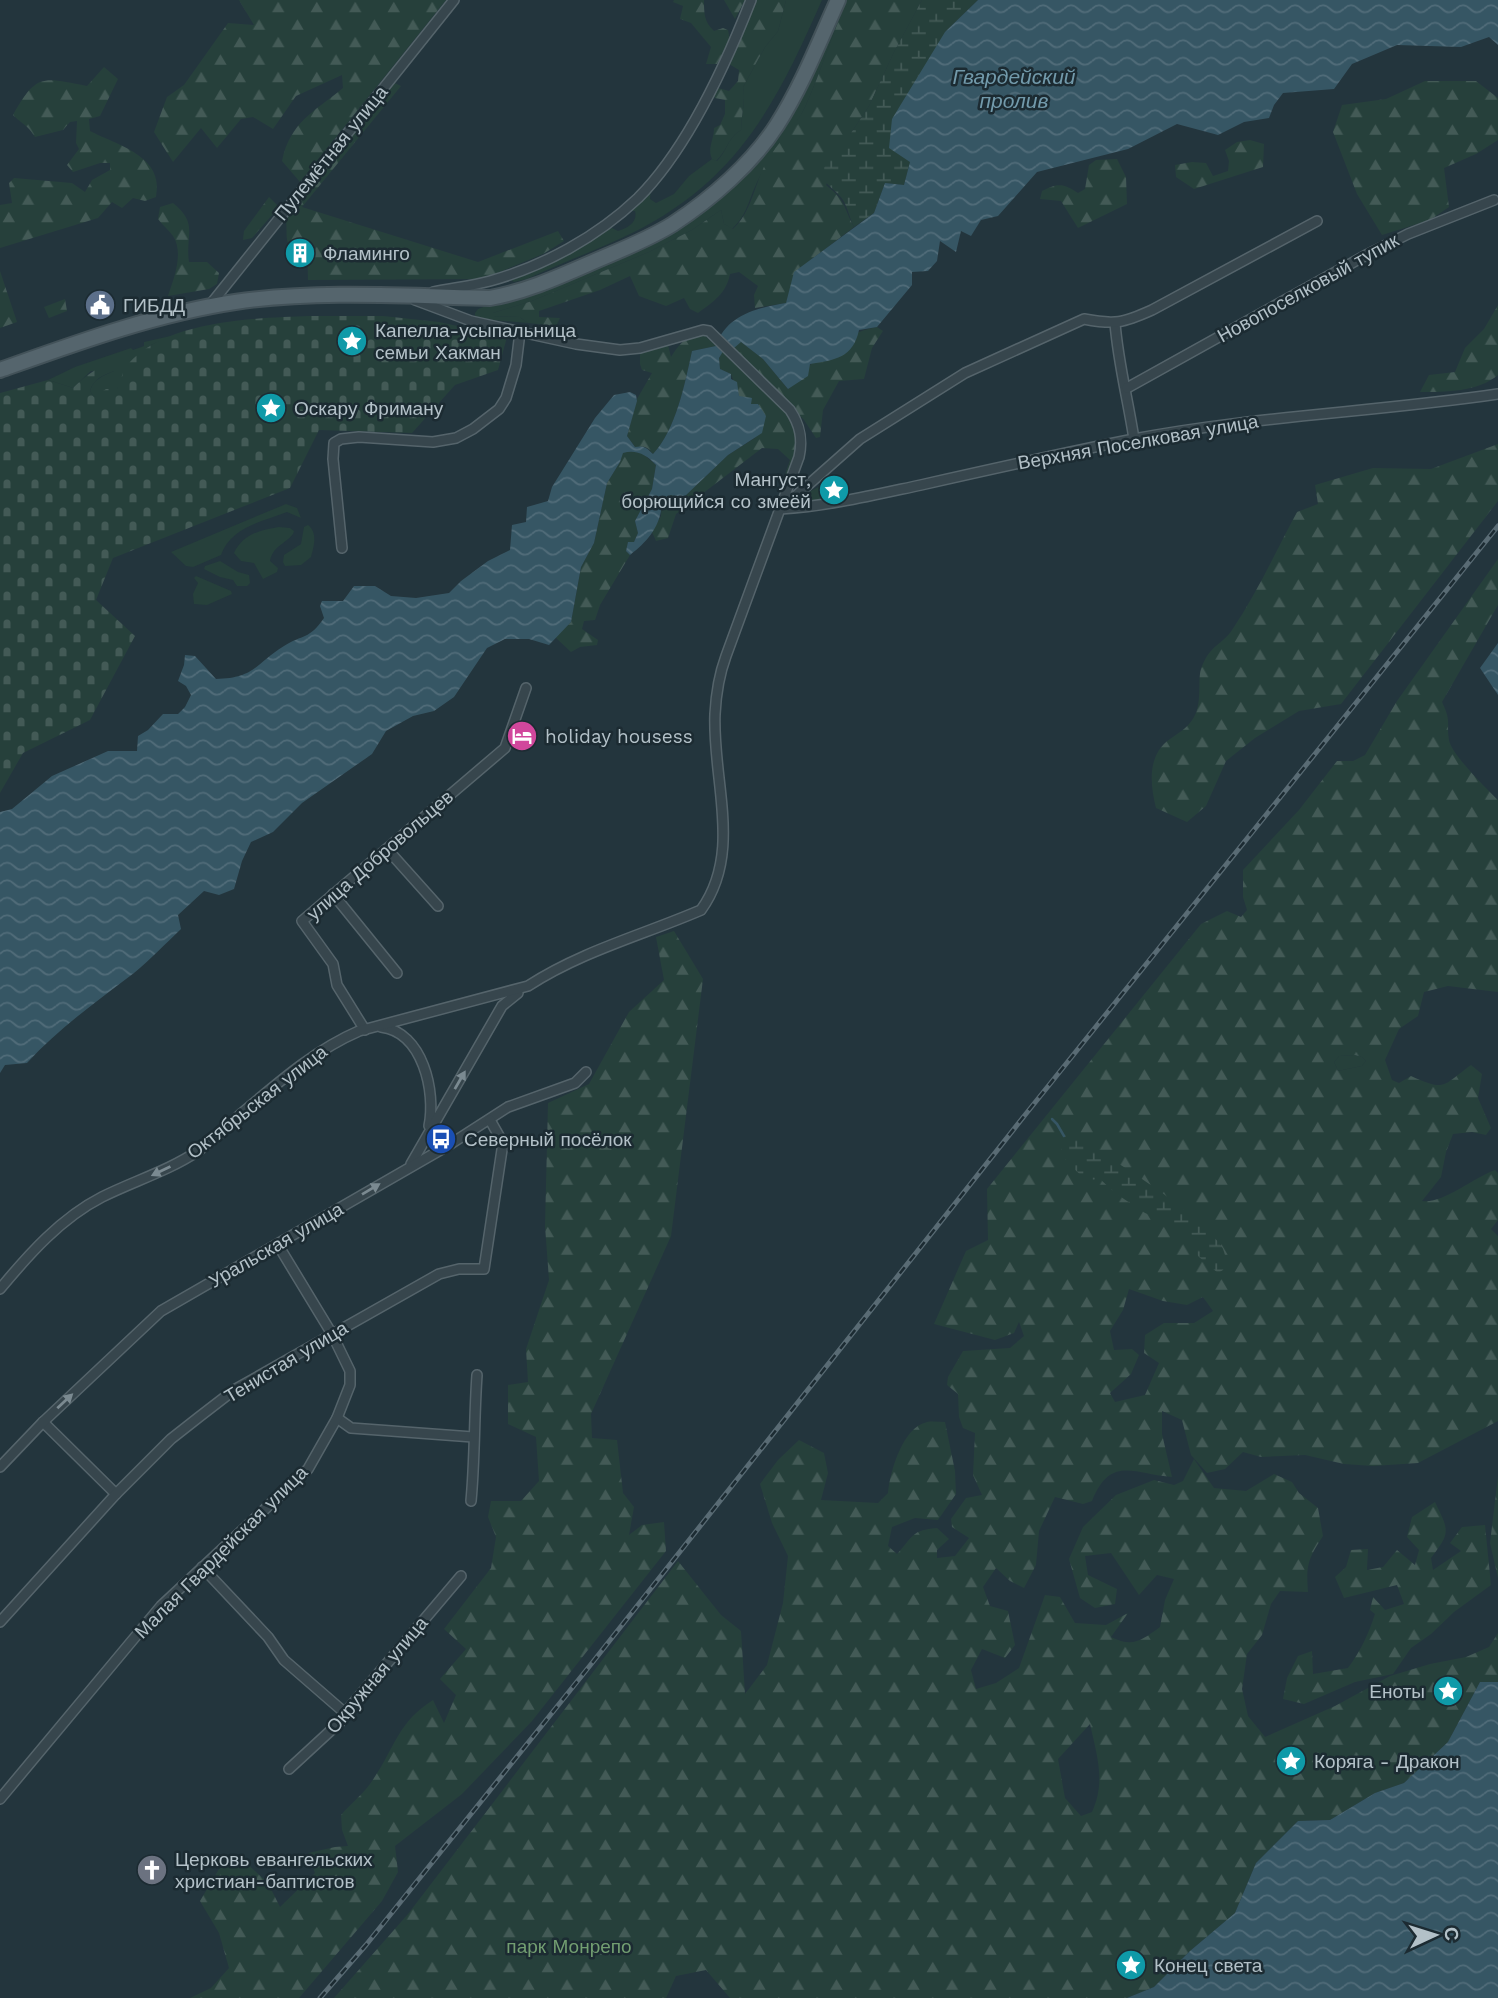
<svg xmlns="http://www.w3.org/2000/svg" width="1498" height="1998" font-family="'Work Sans',sans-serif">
  <defs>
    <pattern id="forest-firs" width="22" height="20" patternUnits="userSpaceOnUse" patternTransform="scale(1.75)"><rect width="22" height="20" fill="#26403b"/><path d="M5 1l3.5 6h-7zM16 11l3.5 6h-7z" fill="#435a56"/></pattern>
    <pattern id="wetland-marsh" width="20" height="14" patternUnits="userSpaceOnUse" patternTransform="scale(1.75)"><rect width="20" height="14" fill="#26403b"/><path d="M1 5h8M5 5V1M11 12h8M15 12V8" fill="none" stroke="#435a56"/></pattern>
    <pattern id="cemetery-stones" width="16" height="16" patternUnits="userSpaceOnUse" patternTransform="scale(1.75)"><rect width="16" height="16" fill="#26403b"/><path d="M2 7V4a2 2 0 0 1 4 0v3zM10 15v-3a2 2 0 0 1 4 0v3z" fill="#435a56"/></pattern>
    <pattern id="water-waves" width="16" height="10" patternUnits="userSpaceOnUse" patternTransform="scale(1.75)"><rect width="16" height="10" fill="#365664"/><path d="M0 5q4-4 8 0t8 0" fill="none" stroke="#516c79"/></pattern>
  </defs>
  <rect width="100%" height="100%" fill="#23353d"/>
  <g fill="#26403b">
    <path d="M786 0H822C776 104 738 181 630 234 597 250 561 263 527 279L514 282 511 280 510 278 611 225 610 227 618 231C628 228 638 222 635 211H630L651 186 650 199 656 203 674 194 689 176 712 159 717 161C727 151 728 137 741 130 741 115 746 101 743 87L765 47 778 31Z"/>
    <path d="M840 0H847C832 35 821 71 806 105 793 134 767 158 755 187 748 203 746 216 732 229L724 224 721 210 692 230 649 252 532 301 493 313V316L520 317 528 323 480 319 475 316V313L478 309 635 248 744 171Z"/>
    <path d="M175 335 151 345 117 389 94 397 90 391C93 379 103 376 114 371H91L73 388 48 380 75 367 131 348 133 350 144 346V342Z"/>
    <path d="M828 482 836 500 812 503 805 494Z"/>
    <path d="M286 504 297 508 301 518 287 512C261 522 231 527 221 555L193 567 186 566 171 552Z"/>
    <path d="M308 525C318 533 314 546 311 557L301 565 285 566 283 562 284 555 301 544 304 527Z"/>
    <path d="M279 527 290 528 294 531 293 534C284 545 273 546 270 561L278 568 277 572 263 579 254 563 241 561 234 553C243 534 260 530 279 527Z"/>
    <path d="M220 561 238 572 249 575 250 583 247 586H237L233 580 220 577 204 569 205 566Z"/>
    <path d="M196 576 231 591 232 594 207 605 194 604 193 594 198 583 194 578Z"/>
    <path d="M1355 1055 1362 1057 1366 1061 1362 1066 1338 1071 1334 1062 1339 1056Z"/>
  </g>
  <g fill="url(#forest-firs)" fill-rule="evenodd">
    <path d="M239 0H446L300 182 282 161C290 122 315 111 343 88L342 75 296 96 273 129 253 117 241 119 217 148 201 128 173 162 154 132 167 97 184 85 228 23 254 25Z"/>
    <path d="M674 0H704C704 13 704 22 714 31L723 28 728 30C732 43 723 54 717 64H706L711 47 691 23 680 19 683 6 673 2Z"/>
    <path d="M724 0H745L735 19Z"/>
    <path d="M754 0H786L778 31 765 47 743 87C746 101 741 115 741 130 728 137 727 151 716 161L712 159C707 148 714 140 714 128L720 125 725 114V100L715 98 713 95 718 88 729 91 738 81 739 70 729 64Z"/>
    <path d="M847 0H922L894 52 869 106 851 133 826 185C846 201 843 206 854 227L795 272 786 303 755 308 754 295 758 286 739 272 730 274C726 294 714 301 698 313L690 309 684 298 666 306 639 296 630 276 600 290 539 311V317L560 318 556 326 528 323 520 317 493 316V313L532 301 649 252 692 230 721 210 724 224 733 229C752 211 754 185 766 163 777 142 797 126 806 105 821 71 832 35 847 0Z"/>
    <path d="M104 67 118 79 100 116 89 119 90 131C117 145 165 156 156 197L145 201 133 198 122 208 112 202 98 218 0 248V205L12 203 9 183 14 178 72 183 85 192 92 180 110 170V163H100L73 172 67 165 79 149 76 143 77 121 70 122 63 130 35 137C27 124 23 125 13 115 37 72 43 78 87 86Z"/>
    <path d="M1425 81H1476L1498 98V140L1476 154 1444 168 1449 207 1430 220 1382 235 1357 194 1333 132 1342 105 1386 99Z"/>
    <path d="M395 83 401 86 302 207 478 262 558 231 564 241 543 254 483 279 308 280 307 239 288 243C285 235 288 226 285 215Z"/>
    <path d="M1250 140 1264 144 1263 167 1194 189 1176 177 1175 165 1192 162 1206 163 1213 176 1228 171 1229 161 1225 150 1237 142Z"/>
    <path d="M1117 159 1126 177 1127 204 1078 228 1061 201 1040 199 1042 191C1058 183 1063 183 1078 193L1085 189 1089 165 1096 160Z"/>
    <path d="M269 197 279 207 252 238 243 240 244 231Z"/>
    <path d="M173 203C199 224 185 235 189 262H207L219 273 217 284 209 289 168 296C174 278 184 253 173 236 169 230 162 225 158 219L160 207Z"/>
    <path d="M0 271 17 322 0 328Z"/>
    <path d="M65 299 67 311 49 318 44 307Z"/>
    <path d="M1498 305V375C1478 392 1445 392 1420 392L1429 375 1455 372 1465 348 1484 329Z"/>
    <path d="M877 327 883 331 872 348 864 379 839 381 823 410 820 437 816 438 804 420 734 348 740 341 763 359 788 389C811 362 841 333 877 327Z"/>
    <path d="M704 335 716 346 692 351C685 383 676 430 653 454 648 447 644 445 636 448L627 436 637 399 652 373 642 370 640 364V353L668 345 671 357C680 343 686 335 704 335Z"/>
    <path d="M722 351 729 359 733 356C748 372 795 412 798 431 801 451 789 473 783 490L780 489 790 460 778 449 762 448 676 514 668 538 656 541 652 532 661 516 662 503 671 495 683 498 728 455 755 438 751 405 739 396 731 374 720 369 719 359Z"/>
    <path d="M1498 444V501L1341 704 1299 711 1255 738 1226 761 1206 806 1187 822 1156 808C1150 784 1147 755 1170 739 1181 731 1190 727 1196 713 1202 697 1197 677 1202 666 1211 644 1222 645 1232 630 1257 593 1276 551 1297 512L1318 504 1315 485 1373 468 1431 469Z"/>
    <path d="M629 451 642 453 656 465 652 489 635 521 638 533 634 542H628L626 551 630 555 600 605 595 620 584 621 582 629 598 640 597 645 580 647 571 652 555 637 571 622 581 567 594 543 607 483 620 462 622 453Z"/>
    <path d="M1498 559V605L1442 702C1452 723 1446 721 1449 740 1451 754 1487 789 1498 800V992L1448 986 1424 992 1418 1016 1399 1029 1385 1060 1392 1080 1399 1083 1411 1076C1446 1092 1442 1086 1471 1065L1482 1074 1478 1098 1491 1128 1486 1135 1472 1132 1453 1134 1446 1152 1441 1177 1422 1201C1443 1204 1473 1178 1495 1170L1498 1173V1220L1491 1229 1498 1236V1421L1418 1463 1373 1466 1344 1464 1305 1455 1261 1457 1243 1452 1225 1469 1207 1473 1191 1455 1182 1420 1162 1411V1434L1172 1477C1135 1475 1111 1454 1092 1501L1083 1504 1055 1497 1039 1531 1036 1565 1024 1588 1010 1581 996 1568 983 1587 990 1606 1008 1611 1015 1645 1005 1658 982 1649 971 1670 976 1689 996 1683 1019 1668 1045 1595 1060 1597 1075 1623 1106 1625 1128 1613 1111 1637C1133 1648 1142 1640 1160 1627L1165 1600 1174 1579 1157 1575 1139 1595 1111 1553 1085 1556 1088 1575 1117 1589 1115 1604 1095 1608 1080 1598 1069 1559 1083 1527 1116 1495 1154 1480 1174 1485 1183 1481 1194 1459 1214 1488 1246 1491 1274 1474 1292 1482 1299 1493 1318 1508 1323 1536C1308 1559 1306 1565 1308 1592L1280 1591 1271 1604 1262 1635 1247 1654 1242 1689 1248 1716 1265 1737 1335 1706 1390 1676 1430 1664 1466 1657 1489 1647 1498 1633V1682H1480L1448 1742 1404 1783 1375 1793 1330 1820 1298 1821 1256 1863 1235 1913 1190 1951 1154 1987 1127 1998H730L706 1970 676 1976 666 1998H334L408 1914 678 1561 721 1615 741 1631 745 1694 767 1665 783 1603 788 1556 772 1523 760 1484 778 1460 799 1440 824 1453 828 1473 821 1500 878 1503 888 1493C890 1471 903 1427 927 1422 933 1421 939 1422 945 1422L955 1471 956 1494 938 1520 915 1518 892 1527 888 1546 897 1554C913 1537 911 1530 937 1528L949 1539 937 1550V1558L955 1556 969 1538 952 1527 951 1519 966 1498 982 1495 973 1475 975 1433 963 1428 959 1417 958 1394 947 1385 948 1377 963 1351 1010 1348 1024 1336 1019 1322 1014 1333 995 1340 934 1324 966 1251 988 1240 987 1189 1201 924 1227 911 1241 917 1247 910 1243 897V870L1299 810 1337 761H1353L1365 755 1397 701ZM1355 1055 1362 1057 1366 1061 1362 1066 1338 1071 1334 1062 1339 1056ZM1129 1289 1163 1301 1187 1305 1203 1297 1213 1311 1194 1323H1164L1145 1335 1144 1353 1159 1363 1145 1395 1115 1402 1110 1393 1131 1374 1139 1355 1132 1349 1114 1350 1110 1331 1123 1310ZM1090 1724C1097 1756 1106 1782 1092 1812L1081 1816 1065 1798 1058 1759Z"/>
    <path d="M674 931 703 979 671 1236 591 1414 592 1438 617 1440 623 1493 634 1507 629 1535 642 1525 664 1522 666 1551 532 1721 462 1794 395 1846 398 1872 382 1901 299 1998H190L211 1988 229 1968 219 1933 200 1901 219 1869 241 1858 268 1883 280 1907 315 1873 308 1853 335 1847 348 1846 342 1830 341 1815C351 1803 366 1792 374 1778 395 1747 398 1722 433 1700L444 1723 456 1695 440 1679 466 1649 444 1629 491 1568 496 1537 488 1517 491 1501H521L539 1481 536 1437 508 1424V1385L528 1382 526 1349 549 1280 545 1226 548 1103 589 1084 629 1012 664 980 656 937Z"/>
    <path d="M1498 1476V1578L1490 1543Z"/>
    <path d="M1435 1502C1449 1531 1451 1532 1431 1558L1433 1570 1461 1551 1450 1543 1462 1527 1485 1525 1491 1585 1454 1612 1431 1634 1411 1648 1393 1674 1355 1682 1304 1704 1283 1699 1287 1678 1298 1656 1312 1651 1313 1674 1348 1668C1360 1652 1369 1633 1375 1614L1370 1610 1373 1597 1385 1610 1404 1604 1397 1585 1344 1598 1335 1577 1346 1567 1351 1550 1368 1549 1367 1570 1383 1567 1397 1550 1415 1565 1419 1550 1407 1537 1412 1517Z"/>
  </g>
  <g fill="url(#wetland-marsh)">
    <path d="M922 0H978L945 32 904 185 885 183 874 213 854 227C850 219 847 206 843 200 839 193 825 184 819 174L851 133 869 106 894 52Z"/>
    <path d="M1069 1135C1108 1155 1199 1212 1222 1247 1225 1252 1226 1261 1228 1267L1218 1273 1199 1257 1175 1225 1145 1213 1115 1193 1100 1179 1087 1180C1075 1170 1053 1154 1064 1136Z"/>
  </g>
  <path fill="url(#cemetery-stones)" d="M310 316H383L439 322 507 337 498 370 455 385 412 433 319 430 290 488 113 558 96 600 135 636 90 720 23 753 0 793V393L48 380 73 388C86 376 97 365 116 365L114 371C103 375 93 379 90 391L94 397 106 389H117C120 382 123 370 128 364 167 320 255 318 310 316Z"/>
  <g fill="url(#water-waves)">
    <path d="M978 0H1498V45L1489 37 1461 47 1397 45 1352 64 1334 89 1283 93 1274 105 1269 118 1244 122 1218 135 1177 124 1128 149 1037 172 998 216 981 220 971 236 961 231 956 252 940 241 937 261 928 271 912 272V285L877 327 859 330C853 358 835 360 810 364L808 376 788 389 763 359 741 342 734 348 728 343 719 358 720 369 731 374V379L737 382 739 396 752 398 751 404H758L766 416 762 433 728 455 683 498 671 495 662 502C661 526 648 541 630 555L626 551 628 542H634L638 533 635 521 652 489 656 465C647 455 636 449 623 453L620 462 607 483 594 543 581 567 571 622 549 645 529 639H505L487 648 454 697 434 711 413 716 386 731 372 754 302 803 273 832 251 842 242 861 234 889 219 895 204 891 178 915 181 929C165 944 150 960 134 973 96 1002 59 1028 27 1063L5 1065 0 1073V812L12 809 52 776 108 751H137L138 736 148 730 163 714H178L185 707 191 695 186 686 178 681 184 665 185 655 195 656 216 679C255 678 255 664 284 646 303 634 309 640 324 618L320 606 322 601H343L354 586H375L391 596 416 598 449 593 461 581 488 561 510 550 512 525 526 522 527 507 548 501 552 487 595 418 614 395 630 392 636 395 637 401 627 436 635 447C644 445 647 448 653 454 676 430 685 383 692 351L716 346C726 315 757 308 786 303L794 272 874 213 885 183 904 185 910 162 889 148 892 119 945 32Z"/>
    <path d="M1498 643V695L1480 668Z"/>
    <path d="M1480 1682H1498V1998H1127L1154 1987 1190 1951 1235 1913 1256 1863 1298 1821 1330 1820 1375 1793 1404 1783 1448 1742Z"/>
  </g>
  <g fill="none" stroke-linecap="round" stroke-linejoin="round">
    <path stroke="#365664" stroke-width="2.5" d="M1052 1119 1057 1124 1064 1136"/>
    <g stroke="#55646b" stroke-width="12">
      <g id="minor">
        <path d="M433 292C452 288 472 286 490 281 544 266 597 237 638 198 687 149 726 64 751 0"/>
        <path d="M210 305 454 0"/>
        <path d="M1115 323C1118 362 1128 400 1134 439"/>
        <path d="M1127 388 1368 254 1408 234 1494 200"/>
        <path d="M782 508 860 439 965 373 1084 319C1115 325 1123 323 1152 310L1317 221"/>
        <path d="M780 509C829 506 874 495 921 485 992 469 1063 453 1134 439 1255 416 1377 412 1498 394"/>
        <path d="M342 548 333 459 334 443 341 439 359 437 433 442 456 438 473 429 499 409 506 398 516 365 520 332"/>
        <path d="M387 849 438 906"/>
        <path d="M333 894 397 973"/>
        <path d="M381 1027C423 1032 436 1092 429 1126"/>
        <path d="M365 1030 337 985 333 964 302 921 505 748 526 688"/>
        <path d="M411 1164 502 1006 518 993"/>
        <path d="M0 1289C29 1254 61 1218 102 1197 134 1181 168 1171 198 1151 214 1140 228 1126 242 1113 279 1082 315 1050 359 1031L528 986C582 951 643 935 701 910 743 852 712 780 715 714 716 694 719 675 726 656L799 457C803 439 800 425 790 410L709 331 703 330 640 348 620 350 576 344 471 321 415 300"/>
        <path d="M337 1418 351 1428 473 1437"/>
        <path d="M43 1422 116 1494"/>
        <path d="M0 1467 43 1422 161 1311 449 1145 508 1107 575 1083 586 1072"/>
        <path d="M471 1501C475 1459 474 1417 477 1375"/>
        <path d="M202 1567 268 1637 284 1660 345 1713"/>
        <path d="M0 1622 116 1494 171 1439 199 1417 234 1390 439 1274 459 1269H484L503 1143 490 1120"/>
        <path d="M289 1769 340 1722 345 1713 461 1576"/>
        <path d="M0 1799 161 1606 308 1469 337 1418 350 1385V1371L332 1334 278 1245"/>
      </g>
    </g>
    <g stroke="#435259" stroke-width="18">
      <path id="primary" d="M0 370C76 343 155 314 235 302 316 290 408 296 490 298 524 292 554 279 586 265 615 252 646 241 673 224 711 199 752 164 777 125 802 86 819 42 838 0"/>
    </g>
    <use href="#minor" stroke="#37464d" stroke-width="9"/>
    <use href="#primary" stroke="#55656d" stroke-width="14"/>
    <g stroke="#596b74" stroke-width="5">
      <path id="rail" d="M320 1998 366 1945 592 1663 1025 1115 1498 526"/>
    </g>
    <use href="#rail" stroke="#1c2b32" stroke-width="2.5" stroke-dasharray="8" stroke-linecap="butt"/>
  </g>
  <defs><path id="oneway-solid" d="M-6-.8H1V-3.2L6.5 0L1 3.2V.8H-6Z" transform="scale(1.75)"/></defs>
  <g fill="#7b8a91">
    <use href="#oneway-solid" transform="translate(460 1080) rotate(-60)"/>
    <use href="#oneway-solid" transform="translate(161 1171) rotate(154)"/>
    <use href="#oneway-solid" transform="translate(371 1189) rotate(-31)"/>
    <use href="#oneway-solid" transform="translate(65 1401) rotate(-43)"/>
  </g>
  <defs>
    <g id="building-disc" transform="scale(1.575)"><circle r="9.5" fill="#0f9aa8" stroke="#1c2b32"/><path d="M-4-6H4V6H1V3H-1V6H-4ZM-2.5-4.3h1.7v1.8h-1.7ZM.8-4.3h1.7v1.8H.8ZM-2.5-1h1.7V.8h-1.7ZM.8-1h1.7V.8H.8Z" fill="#fff"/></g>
    <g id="civic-disc" transform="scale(1.575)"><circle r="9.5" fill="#5c6f8a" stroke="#1c2b32"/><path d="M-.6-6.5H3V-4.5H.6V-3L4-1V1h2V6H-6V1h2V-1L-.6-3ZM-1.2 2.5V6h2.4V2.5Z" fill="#fff"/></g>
    <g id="sight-disc" transform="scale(1.575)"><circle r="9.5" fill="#0f9aa8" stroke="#1c2b32"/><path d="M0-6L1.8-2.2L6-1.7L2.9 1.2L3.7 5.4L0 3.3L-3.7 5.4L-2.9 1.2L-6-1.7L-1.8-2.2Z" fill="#fff"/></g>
    <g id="hotel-disc" transform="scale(1.575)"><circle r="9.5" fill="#d1479c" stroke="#1c2b32"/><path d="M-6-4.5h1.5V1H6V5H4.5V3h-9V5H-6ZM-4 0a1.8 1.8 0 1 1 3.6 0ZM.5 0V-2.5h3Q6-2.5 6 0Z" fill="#fff"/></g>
    <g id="bus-disc" transform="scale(1.575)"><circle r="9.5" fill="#1a4fb4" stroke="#1c2b32"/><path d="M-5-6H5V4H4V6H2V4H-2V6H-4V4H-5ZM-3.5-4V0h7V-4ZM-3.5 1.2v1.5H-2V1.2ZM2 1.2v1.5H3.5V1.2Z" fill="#fff"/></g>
    <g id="church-disc" transform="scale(1.575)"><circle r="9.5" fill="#6b7280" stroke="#1c2b32"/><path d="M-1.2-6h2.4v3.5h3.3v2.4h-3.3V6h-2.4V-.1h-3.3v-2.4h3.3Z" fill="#fff"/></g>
  </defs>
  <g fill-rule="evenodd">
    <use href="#building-disc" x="300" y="253"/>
    <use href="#civic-disc" x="100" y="305"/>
    <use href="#sight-disc" x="352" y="341"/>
    <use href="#sight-disc" x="271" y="408"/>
    <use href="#sight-disc" x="834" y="490"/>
    <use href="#hotel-disc" x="522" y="736"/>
    <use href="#bus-disc" x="441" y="1139"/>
    <use href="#sight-disc" x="1448" y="1691"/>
    <use href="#sight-disc" x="1291" y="1761"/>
    <use href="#church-disc" x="152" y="1870"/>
    <use href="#sight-disc" x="1131" y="1965"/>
  </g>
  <g text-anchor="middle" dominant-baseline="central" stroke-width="5" stroke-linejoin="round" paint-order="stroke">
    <g font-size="19" fill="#b3c1c8" stroke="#1c2b32">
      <text transform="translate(331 153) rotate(-51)">Пулемётная улица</text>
      <text transform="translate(1308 288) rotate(-29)">Новопоселковый тупик</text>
      <text transform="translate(1138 442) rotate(-10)">Верхняя Поселковая улица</text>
      <text transform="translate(380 855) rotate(-41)">улица Добровольцев</text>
      <text transform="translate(257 1102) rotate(-38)">Октябрьская улица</text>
      <text transform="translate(276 1245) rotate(-30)">Уральская улица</text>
      <text transform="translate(286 1362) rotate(-31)">Тенистая улица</text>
      <text transform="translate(221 1552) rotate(-45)">Малая Гвардейская улица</text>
      <text transform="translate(377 1675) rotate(-50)">Окружная улица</text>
    </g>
    <g font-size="19" fill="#b3c1c8" stroke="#1c2b32" text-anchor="start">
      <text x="323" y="253">Фламинго</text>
      <text x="123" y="305">ГИБДД</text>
      <text x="375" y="330">Капелла-усыпальница<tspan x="375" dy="22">семьи Хакман</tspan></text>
      <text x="294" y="408">Оскару Фриману</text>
      <text x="811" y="479" text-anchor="end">Мангуст,<tspan x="811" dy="22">борющийся со змеёй</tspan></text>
      <text x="545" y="736">holiday housess</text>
      <text x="464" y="1139">Северный посёлок</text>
      <text x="1425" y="1691" text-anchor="end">Еноты</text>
      <text x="1314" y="1761">Коряга - Дракон</text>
      <text x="175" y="1859">Церковь евангельских<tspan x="175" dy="22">христиан-баптистов</tspan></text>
      <text x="1154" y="1965">Конец света</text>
    </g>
    <g font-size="19" fill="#729e71" stroke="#1c2b32">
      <text x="569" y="1946">парк Монрепо</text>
    </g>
    <g font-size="21" font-style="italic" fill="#729aab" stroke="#1c2b32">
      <text x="1014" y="76">Гвардейский<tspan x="1014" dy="24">пролив</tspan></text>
    </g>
  </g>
  <g transform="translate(1435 1935) rotate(86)" stroke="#1c2b32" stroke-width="5" paint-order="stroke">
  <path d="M0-5L12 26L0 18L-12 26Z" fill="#b3c1c8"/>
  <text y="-10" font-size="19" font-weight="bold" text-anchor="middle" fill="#b3c1c8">С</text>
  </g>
</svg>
